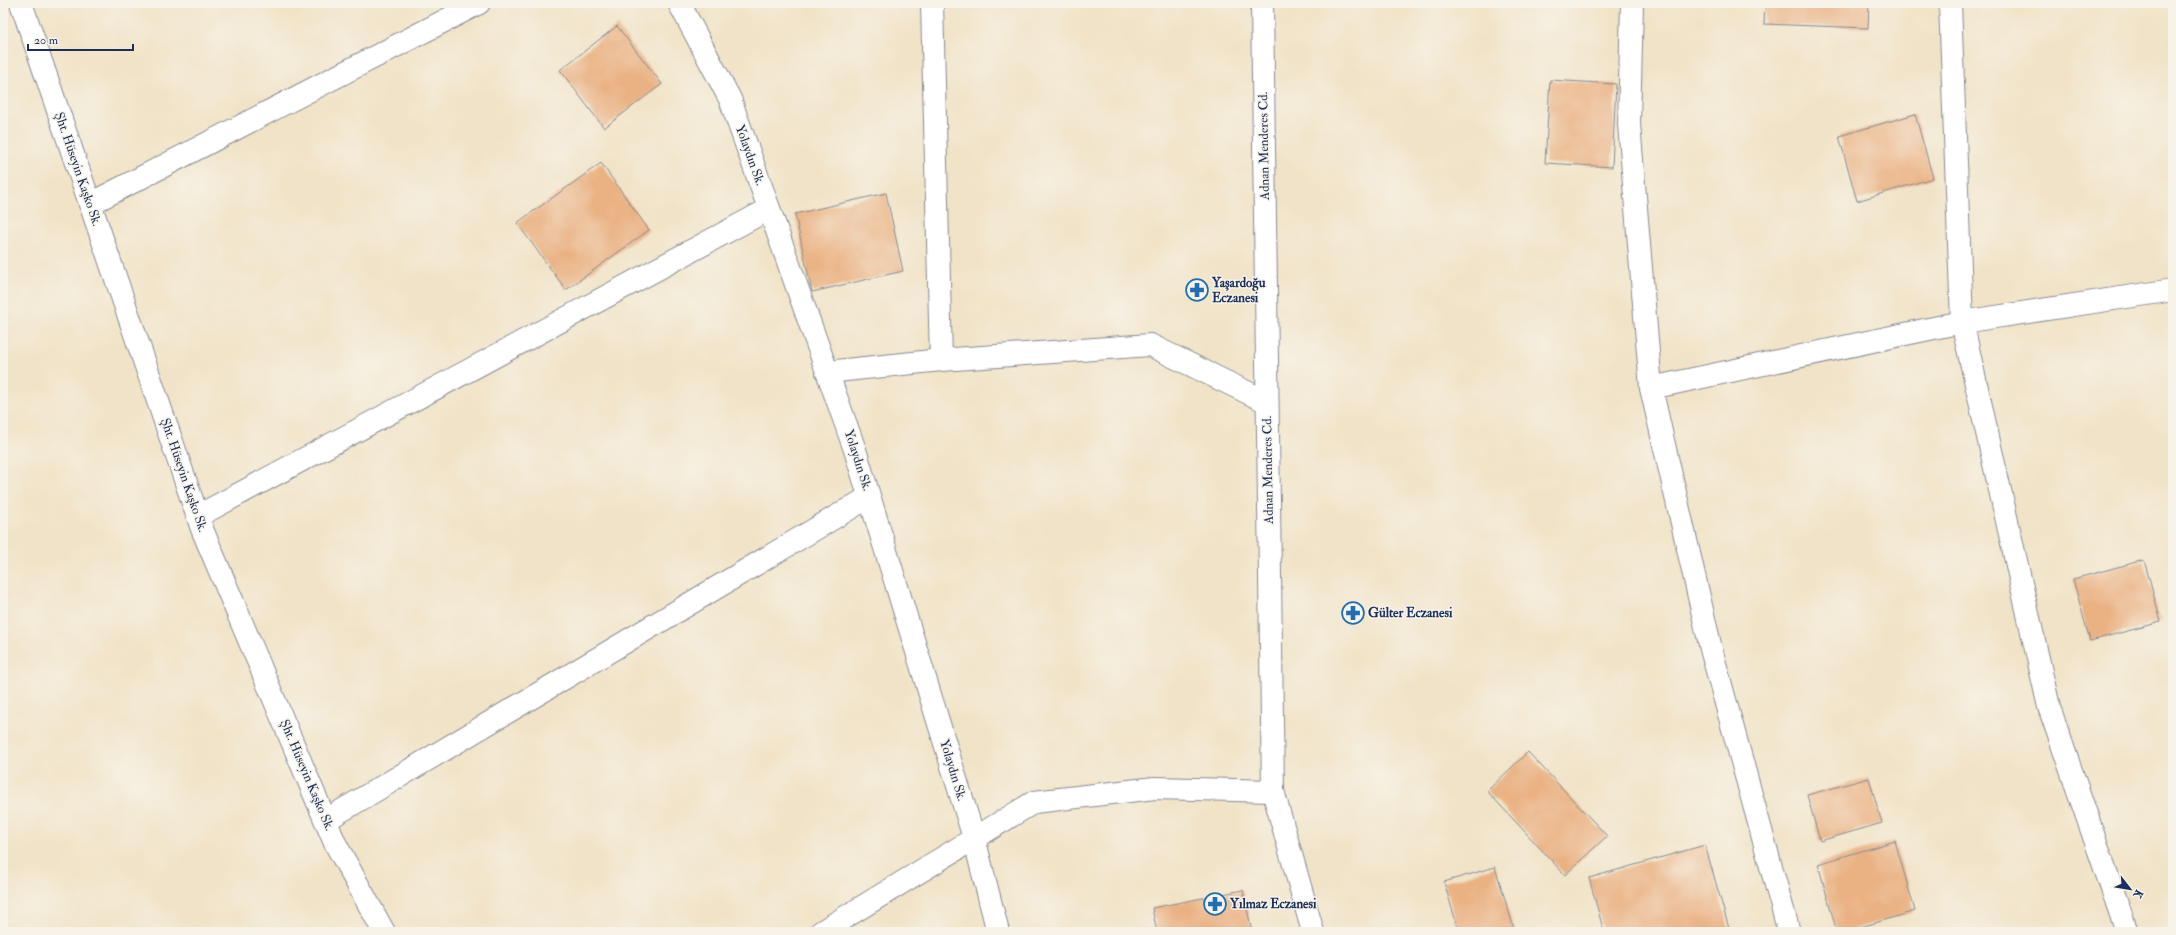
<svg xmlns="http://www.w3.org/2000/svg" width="2176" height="935" font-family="'IM FELL Double Pica',serif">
  <rect width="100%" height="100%" fill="#f7f3e8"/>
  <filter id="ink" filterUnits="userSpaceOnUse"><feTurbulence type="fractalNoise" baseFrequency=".025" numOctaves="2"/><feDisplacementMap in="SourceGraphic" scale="8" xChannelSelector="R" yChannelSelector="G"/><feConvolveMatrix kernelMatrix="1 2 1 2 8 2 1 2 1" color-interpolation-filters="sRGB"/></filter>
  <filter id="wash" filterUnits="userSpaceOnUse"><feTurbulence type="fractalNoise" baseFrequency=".012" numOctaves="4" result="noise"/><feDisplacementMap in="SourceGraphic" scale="16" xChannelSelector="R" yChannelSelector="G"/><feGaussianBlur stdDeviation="0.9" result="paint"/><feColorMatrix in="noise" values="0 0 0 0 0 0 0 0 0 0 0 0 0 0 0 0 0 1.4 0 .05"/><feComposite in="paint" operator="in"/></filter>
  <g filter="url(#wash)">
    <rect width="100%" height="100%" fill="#f1e3c7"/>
    <g id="blocks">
      <g fill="#eab182">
        <path d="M1765 3H1869L1868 28 1764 24Z"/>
        <path d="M617 26 662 84 604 128 560 70Z"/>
        <path d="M1550 80 1616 84 1612 167 1545 163Z"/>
        <path d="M1915 114 1933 178 1857 201 1839 136Z"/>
        <path d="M601 163 649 230 566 290 517 223Z"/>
        <path d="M886 193 903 271 812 292 795 214Z"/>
        <path d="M2144 560 2161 622 2090 641 2073 579Z"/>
        <path d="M1528 752 1607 836 1565 875 1487 791Z"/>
        <path d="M1869 778 1882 823 1820 841 1807 795Z"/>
        <path d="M1895 841 1915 911 1844 932H1837L1818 864Z"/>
        <path d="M1705 845 1730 932H1604L1589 878Z"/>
        <path d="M1495 867 1515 932H1459L1444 882Z"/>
        <path d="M1243 890 1252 932H1157L1152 908Z"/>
      </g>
    </g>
  </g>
  <g filter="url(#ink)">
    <use href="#blocks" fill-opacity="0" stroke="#868992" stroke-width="1"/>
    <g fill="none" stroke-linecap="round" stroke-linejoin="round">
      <g stroke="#868992" stroke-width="24">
        <g id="minor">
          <path d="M679 3 730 99 855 450 974 838 998 932"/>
          <path d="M932 3 941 360"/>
          <path d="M1632 3 1629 124 1651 388 1711 649 1789 932"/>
          <path d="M1950 3 1962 322 2049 707 2127 932"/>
          <path d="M90 204 479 3"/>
          <path d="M827 372 941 360 1150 345 1267 402"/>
          <path d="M1651 388 1962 322 2173 290"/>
          <path d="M198 516 769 209"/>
          <path d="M326 820 869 497"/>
        </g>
      </g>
      <g stroke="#868992" stroke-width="24">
        <g id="tertiary">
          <path d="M21 3 202 529 335 843 384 932"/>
          <path d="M821 932 1034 802 1155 788 1273 791"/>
        </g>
      </g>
      <g stroke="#868992" stroke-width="24">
        <path id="secondary" d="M1262 3 1273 791 1313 932"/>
      </g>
      <use href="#minor" stroke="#fff" stroke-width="22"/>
      <use href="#tertiary" stroke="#fff" stroke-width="22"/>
      <use href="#secondary" stroke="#fff" stroke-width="22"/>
    </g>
  </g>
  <defs>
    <g id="pharmacy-ring" transform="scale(1.15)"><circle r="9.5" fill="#f7f3e8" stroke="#1f6fb2" stroke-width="1.5"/><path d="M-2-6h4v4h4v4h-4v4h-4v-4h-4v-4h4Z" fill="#1f6fb2"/></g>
  </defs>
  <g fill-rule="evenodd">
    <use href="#pharmacy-ring" x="1197" y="290"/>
    <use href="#pharmacy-ring" x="1353" y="613"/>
    <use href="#pharmacy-ring" x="1215" y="904"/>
  </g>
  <g text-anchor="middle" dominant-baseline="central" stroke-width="3" stroke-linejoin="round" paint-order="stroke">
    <g font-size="13" fill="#1b2f5e" stroke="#f7f3e8">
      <text transform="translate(1264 146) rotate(-91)">Adnan Menderes Cd.</text>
      <text transform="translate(750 155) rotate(70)">Yolaydın Sk.</text>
      <text transform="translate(78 169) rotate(71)">Şht. Hüseyin Kaşko Sk.</text>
      <text transform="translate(858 460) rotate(72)">Yolaydın Sk.</text>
      <text transform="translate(1268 470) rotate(-91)">Adnan Menderes Cd.</text>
      <text transform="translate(184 475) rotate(71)">Şht. Hüseyin Kaşko Sk.</text>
      <text transform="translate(953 770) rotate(73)">Yolaydın Sk.</text>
      <text transform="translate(307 775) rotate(67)">Şht. Hüseyin Kaşko Sk.</text>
    </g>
    <g font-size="13" font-weight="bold" fill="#1b2f5e" stroke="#f7f3e8" text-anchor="start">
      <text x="1212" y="283">Yaşardoğu<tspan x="1212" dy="15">Eczanesi</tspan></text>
      <text x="1368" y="613">Gülter Eczanesi</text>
      <text x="1230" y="904">Yılmaz Eczanesi</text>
    </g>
  </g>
  <rect width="2176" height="935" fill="none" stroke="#f7f3e8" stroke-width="16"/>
  <g transform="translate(2130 889) rotate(121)" stroke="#f7f3e8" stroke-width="3" paint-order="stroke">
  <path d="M0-3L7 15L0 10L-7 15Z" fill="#1b2f5e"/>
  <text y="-6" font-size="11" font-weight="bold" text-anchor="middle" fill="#1b2f5e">K</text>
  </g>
  <path d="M28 44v6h105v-6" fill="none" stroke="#1b2f5e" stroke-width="2"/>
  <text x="34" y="44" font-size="12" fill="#1b2f5e" stroke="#f7f3e8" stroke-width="3" paint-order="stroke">20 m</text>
</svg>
